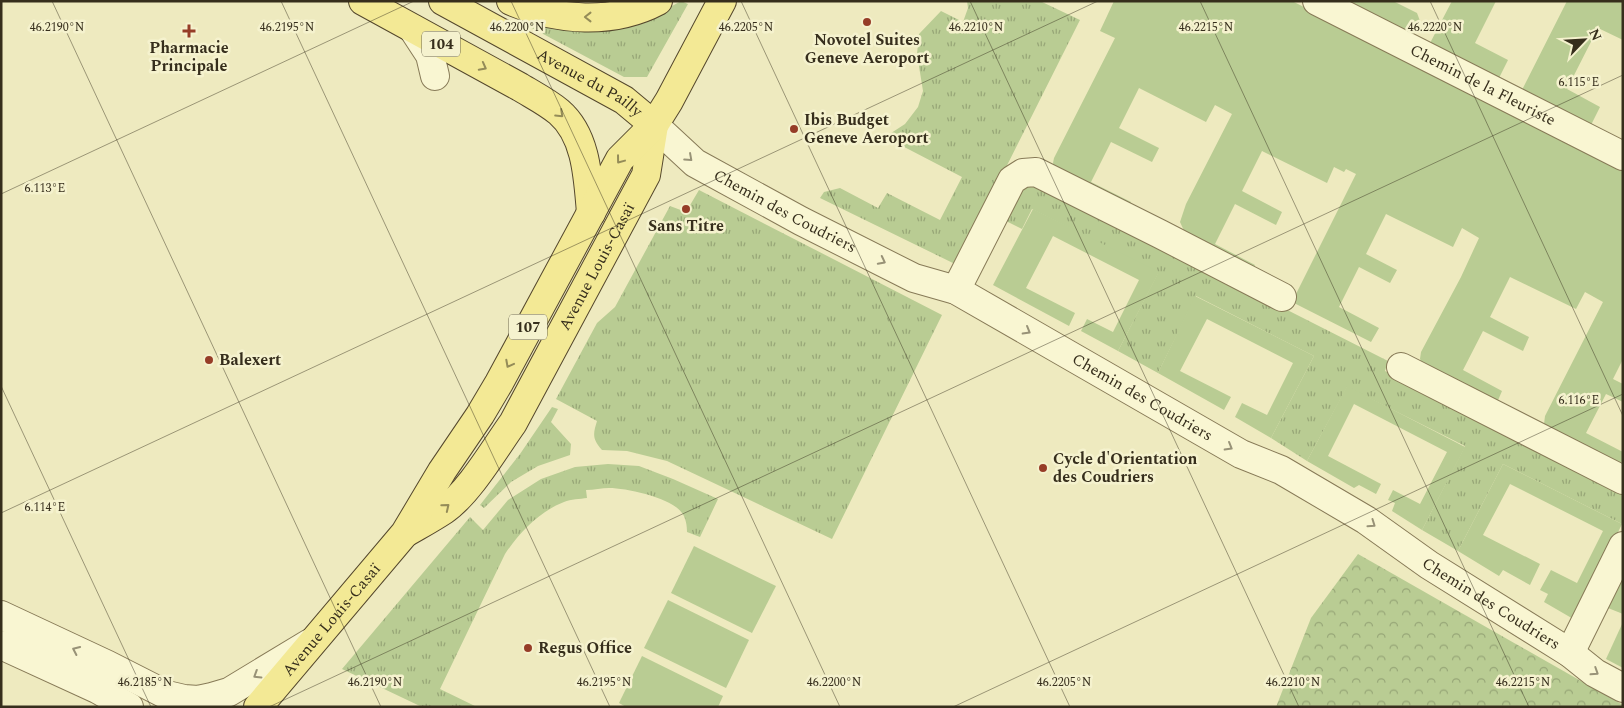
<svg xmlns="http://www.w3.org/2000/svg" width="1624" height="708" font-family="Spectral,serif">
  <defs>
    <pattern id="grass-tufts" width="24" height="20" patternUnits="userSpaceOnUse" patternTransform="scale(1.25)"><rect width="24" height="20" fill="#b9cc93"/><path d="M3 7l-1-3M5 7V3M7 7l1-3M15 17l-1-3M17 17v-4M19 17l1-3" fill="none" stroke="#97a677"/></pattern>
    <pattern id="park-crowns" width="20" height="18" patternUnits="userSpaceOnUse" patternTransform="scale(1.25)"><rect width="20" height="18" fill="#b9cc93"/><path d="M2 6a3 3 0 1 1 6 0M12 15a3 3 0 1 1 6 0" fill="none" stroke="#97a677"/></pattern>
  </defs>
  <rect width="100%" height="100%" fill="#eeeabf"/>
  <g fill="url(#grass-tufts)">
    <path d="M681 1 688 4 647 77H624L530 27 531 22 649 19Z"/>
    <path d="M967 1H1040L1080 20 957 265 820 198 824 192 840 188 878 208 887 193 940 220 962 177 885 137 905 124 918 107 923 91 917 54 919 34 941 11 963 22 968 8Z"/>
    <path d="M1038 184 1388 361 1385 371 1623 492 1622 524 1503 464 1458 551 1422 530 1465 446 1347 387 1307 461 1271 438 1314 356 1196 296 1158 373 1118 351 1158 273 1032 209 1022 229 1002 219 1018 187Z"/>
    <path d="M699 190 942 315 832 539 667 461 627 451 602 450C592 439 593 434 597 421L556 399 597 323 615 307 670 206 686 212Z"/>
    <path d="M552 407 558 409 551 422 571 444 570 455 538 466 511 482 484 508 480 505 520 454Z"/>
    <path d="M608 464 639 466 673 479 718 499 700 537 687 532C687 526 686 518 682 513 672 498 627 488 609 488 602 488 594 490 586 490L587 498C580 499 571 499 564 502 540 511 519 533 505 554L440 689 477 707H422L342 669 470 517 483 530 508 500 541 479 575 467Z"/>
  </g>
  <path fill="url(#park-crowns)" d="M1358 554 1623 705V707H1276L1311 618Z"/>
  <g fill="#b9cc93">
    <path d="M1114 1H1292L1623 168V359L1613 379 1623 384V402L1606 394 1586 433 1623 452V459L1619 467 1552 433 1544 424 1545 416 1603 302 1585 292 1576 309 1510 277 1490 317 1529 337 1523 351 1483 331 1463 370 1502 391 1496 405 1425 368 1420 359 1421 352 1461 277 1479 238 1462 228 1453 247 1386 214 1366 254 1397 270 1390 283 1359 267 1339 307 1379 328 1371 342 1292 302 1356 174 1346 169 1344 172 1334 167 1327 183 1262 151 1242 191 1282 212 1276 225 1235 204 1215 244 1255 265 1253 269 1186 235 1180 222 1186 204 1232 114 1215 105 1206 122 1139 88 1119 128 1159 148 1152 162 1111 142 1091 182 1131 202 1129 207 1055 169 1053 163 1054 158 1115 38 1100 31Z"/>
    <path d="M1343 1H1393L1417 13 1420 21 1413 37Z"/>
    <path d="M1452 1H1496L1475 43 1508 60 1498 80 1429 45Z"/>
    <path d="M1567 1H1623V40L1598 28 1567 89 1600 107 1590 127 1521 92Z"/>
    <path d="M1033 209 1159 272 1118 351 1081 331 1087 319 1113 332 1139 280 1053 236 1026 288 1075 313 1069 326 993 285Z"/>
    <path d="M1195 296 1314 356 1271 438 1235 417 1242 403 1267 415 1293 363 1207 319 1180 371 1231 397 1224 410 1158 373Z"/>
    <path d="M1347 386 1465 447 1422 530 1392 511 1395 503 1388 500 1393 490 1420 504 1447 452 1354 404 1328 456 1381 484 1376 494 1359 485 1354 488 1307 461Z"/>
    <path d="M1503 464 1622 524 1575 620 1544 602 1548 594 1540 590 1551 570 1577 583 1603 531 1510 484 1483 535 1540 564 1530 585 1503 570 1499 576 1458 551Z"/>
    <path d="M694 546 776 586 752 633 671 593Z"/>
    <path d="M1623 567V614L1603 606Z"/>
    <path d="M668 600 749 640 726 688 644 648Z"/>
    <path d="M1623 622V668L1606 659Z"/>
    <path d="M642 656 723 696 718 707H626L619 703Z"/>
  </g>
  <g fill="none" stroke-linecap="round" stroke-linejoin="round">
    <g stroke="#877a57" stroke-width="30">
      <g id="minor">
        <path id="s1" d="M1317 1 1623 156"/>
        <path d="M413 29 430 55 435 76"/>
        <path id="s2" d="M654 125 695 163 801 221 914 278 956 290 1241 454 1281 470 1366 520 1429 565 1570 653 1595 673 1623 688"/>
        <path d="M956 290 1012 180 1023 173 1036 172 1160 234 1282 297"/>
        <path d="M1401 367 1623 480"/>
        <path d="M1 615 108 665 167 695 184 699 198 700 212 697 229 692 310 643"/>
        <path d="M1 645 97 689 129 707"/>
        <path d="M1570 653 1623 546"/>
      </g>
    </g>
    <g stroke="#54472c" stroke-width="30">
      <g id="major">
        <path d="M363 1 520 87C533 95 547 102 559 112 587 136 588 179 591 213"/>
        <path id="s3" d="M443 1 624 100 654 125"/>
        <path d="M511 1C557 21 613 25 658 1"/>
        <path id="s4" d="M407 532C419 525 432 518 444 510 469 493 495 448 513 423L646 175 654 125"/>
        <path id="s5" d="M258 707 405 533 442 471 480 415 499 383 620 159 654 125 669 101 722 1"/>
      </g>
    </g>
    <use href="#minor" stroke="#f9f6d2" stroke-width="28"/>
    <use href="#major" stroke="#f3e995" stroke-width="28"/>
  </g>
  <defs><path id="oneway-chevron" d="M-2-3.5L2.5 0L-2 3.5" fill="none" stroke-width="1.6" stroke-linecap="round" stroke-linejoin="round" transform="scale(1.25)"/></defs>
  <g stroke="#948c58">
    <use href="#oneway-chevron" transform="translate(588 17) rotate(-180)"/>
    <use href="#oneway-chevron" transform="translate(483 67) rotate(28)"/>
    <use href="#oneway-chevron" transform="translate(560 114) rotate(43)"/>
    <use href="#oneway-chevron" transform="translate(620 160) rotate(127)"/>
    <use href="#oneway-chevron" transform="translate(509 364) rotate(118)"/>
    <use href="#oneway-chevron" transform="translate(446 507) rotate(-39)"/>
  </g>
  <g stroke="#989277">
    <use href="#oneway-chevron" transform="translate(689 158) rotate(42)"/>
    <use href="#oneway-chevron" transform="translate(882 261) rotate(27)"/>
    <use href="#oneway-chevron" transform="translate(1027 331) rotate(30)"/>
    <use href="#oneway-chevron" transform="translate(1229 447) rotate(30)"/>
    <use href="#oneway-chevron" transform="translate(1372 524) rotate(35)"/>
    <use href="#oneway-chevron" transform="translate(76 650) rotate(-155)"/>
    <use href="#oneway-chevron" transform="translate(1595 672) rotate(33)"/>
    <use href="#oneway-chevron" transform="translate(257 675) rotate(148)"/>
  </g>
  <path fill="none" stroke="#362e1c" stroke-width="1" stroke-opacity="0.45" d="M52 1 381 707M281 1 610 707M511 1 840 707M741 1 1070 707M970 1 1299 707M1200 1 1529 707M1430 1 1623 416M1 194 414 1M1 386 151 707M1 513 1098 1M269 707 1623 75M953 707 1623 394"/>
  <g fill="#963d27" stroke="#f5f2ce" stroke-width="2">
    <circle cx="867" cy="22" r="5"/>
    <path d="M186.5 23.5h5v5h5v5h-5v5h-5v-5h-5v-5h5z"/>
    <circle cx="794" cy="129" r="5"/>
    <circle cx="686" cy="209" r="5"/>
    <circle cx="209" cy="360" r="5"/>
    <circle cx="1043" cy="468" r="5"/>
    <circle cx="528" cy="648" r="5"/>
  </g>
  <g text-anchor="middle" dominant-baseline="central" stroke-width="5" stroke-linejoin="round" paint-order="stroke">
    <g fill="#f5f2ce" stroke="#6f6951" stroke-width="1">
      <rect x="422" y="31.5" width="38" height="25" rx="4"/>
      <rect x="509" y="314.5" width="38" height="25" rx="4"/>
    </g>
    <g font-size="15" font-weight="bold" fill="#362e1c">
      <text x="441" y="44">104</text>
      <text x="528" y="327">107</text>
    </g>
    <g font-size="16" font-weight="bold" fill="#362e1c" stroke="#f5f2ce" text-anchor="start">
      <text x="867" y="40" text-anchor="middle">Novotel Suites<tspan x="867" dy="18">Geneve Aeroport</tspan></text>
      <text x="189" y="48" text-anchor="middle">Pharmacie<tspan x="189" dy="18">Principale</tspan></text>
      <text x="804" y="120">Ibis Budget<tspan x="804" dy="18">Geneve Aeroport</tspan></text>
      <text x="686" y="226" text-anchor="middle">Sans Titre</text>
      <text x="219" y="360">Balexert</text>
      <text x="1053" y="459">Cycle d'Orientation<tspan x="1053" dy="18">des Coudriers</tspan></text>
      <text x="538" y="648">Regus Office</text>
    </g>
    <g font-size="16" fill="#362e1c" stroke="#f5f2ce">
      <text stroke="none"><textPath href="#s3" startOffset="168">Avenue du Pailly</textPath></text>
      <text stroke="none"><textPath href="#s1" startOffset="186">Chemin de la Fleuriste</textPath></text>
      <text stroke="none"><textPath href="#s2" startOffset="158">Chemin des Coudriers</textPath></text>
      <text stroke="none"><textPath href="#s4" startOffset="332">Avenue Louis-Casaï</textPath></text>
      <text stroke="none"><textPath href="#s2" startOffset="562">Chemin des Coudriers</textPath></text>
      <text stroke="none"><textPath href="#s2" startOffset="968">Chemin des Coudriers</textPath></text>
      <text stroke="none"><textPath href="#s5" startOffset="114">Avenue Louis-Casaï</textPath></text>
    </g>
  </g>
  <g font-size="12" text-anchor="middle" fill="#362e1c" stroke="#f5f2ce" stroke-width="5" stroke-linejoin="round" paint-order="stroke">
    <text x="57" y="31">46.2190°N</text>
    <text x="287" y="31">46.2195°N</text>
    <text x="517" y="31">46.2200°N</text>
    <text x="746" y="31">46.2205°N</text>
    <text x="976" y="31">46.2210°N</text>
    <text x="1206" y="31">46.2215°N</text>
    <text x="1435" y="31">46.2220°N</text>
    <text x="1579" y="86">6.115°E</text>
    <text x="45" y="192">6.113°E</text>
    <text x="1579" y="404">6.116°E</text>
    <text x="45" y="511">6.114°E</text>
    <text x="145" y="686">46.2185°N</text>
    <text x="375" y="686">46.2190°N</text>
    <text x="604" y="686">46.2195°N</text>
    <text x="834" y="686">46.2200°N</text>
    <text x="1064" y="686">46.2205°N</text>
    <text x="1293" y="686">46.2210°N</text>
    <text x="1523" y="686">46.2215°N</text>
  </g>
  <rect width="1624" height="708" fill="none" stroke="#362e1c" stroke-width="5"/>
  <g transform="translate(1584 40) rotate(65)" stroke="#f5f2ce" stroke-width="4" paint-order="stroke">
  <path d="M0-4L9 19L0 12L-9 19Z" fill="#362e1c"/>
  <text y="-8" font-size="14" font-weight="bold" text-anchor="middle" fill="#362e1c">N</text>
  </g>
</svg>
